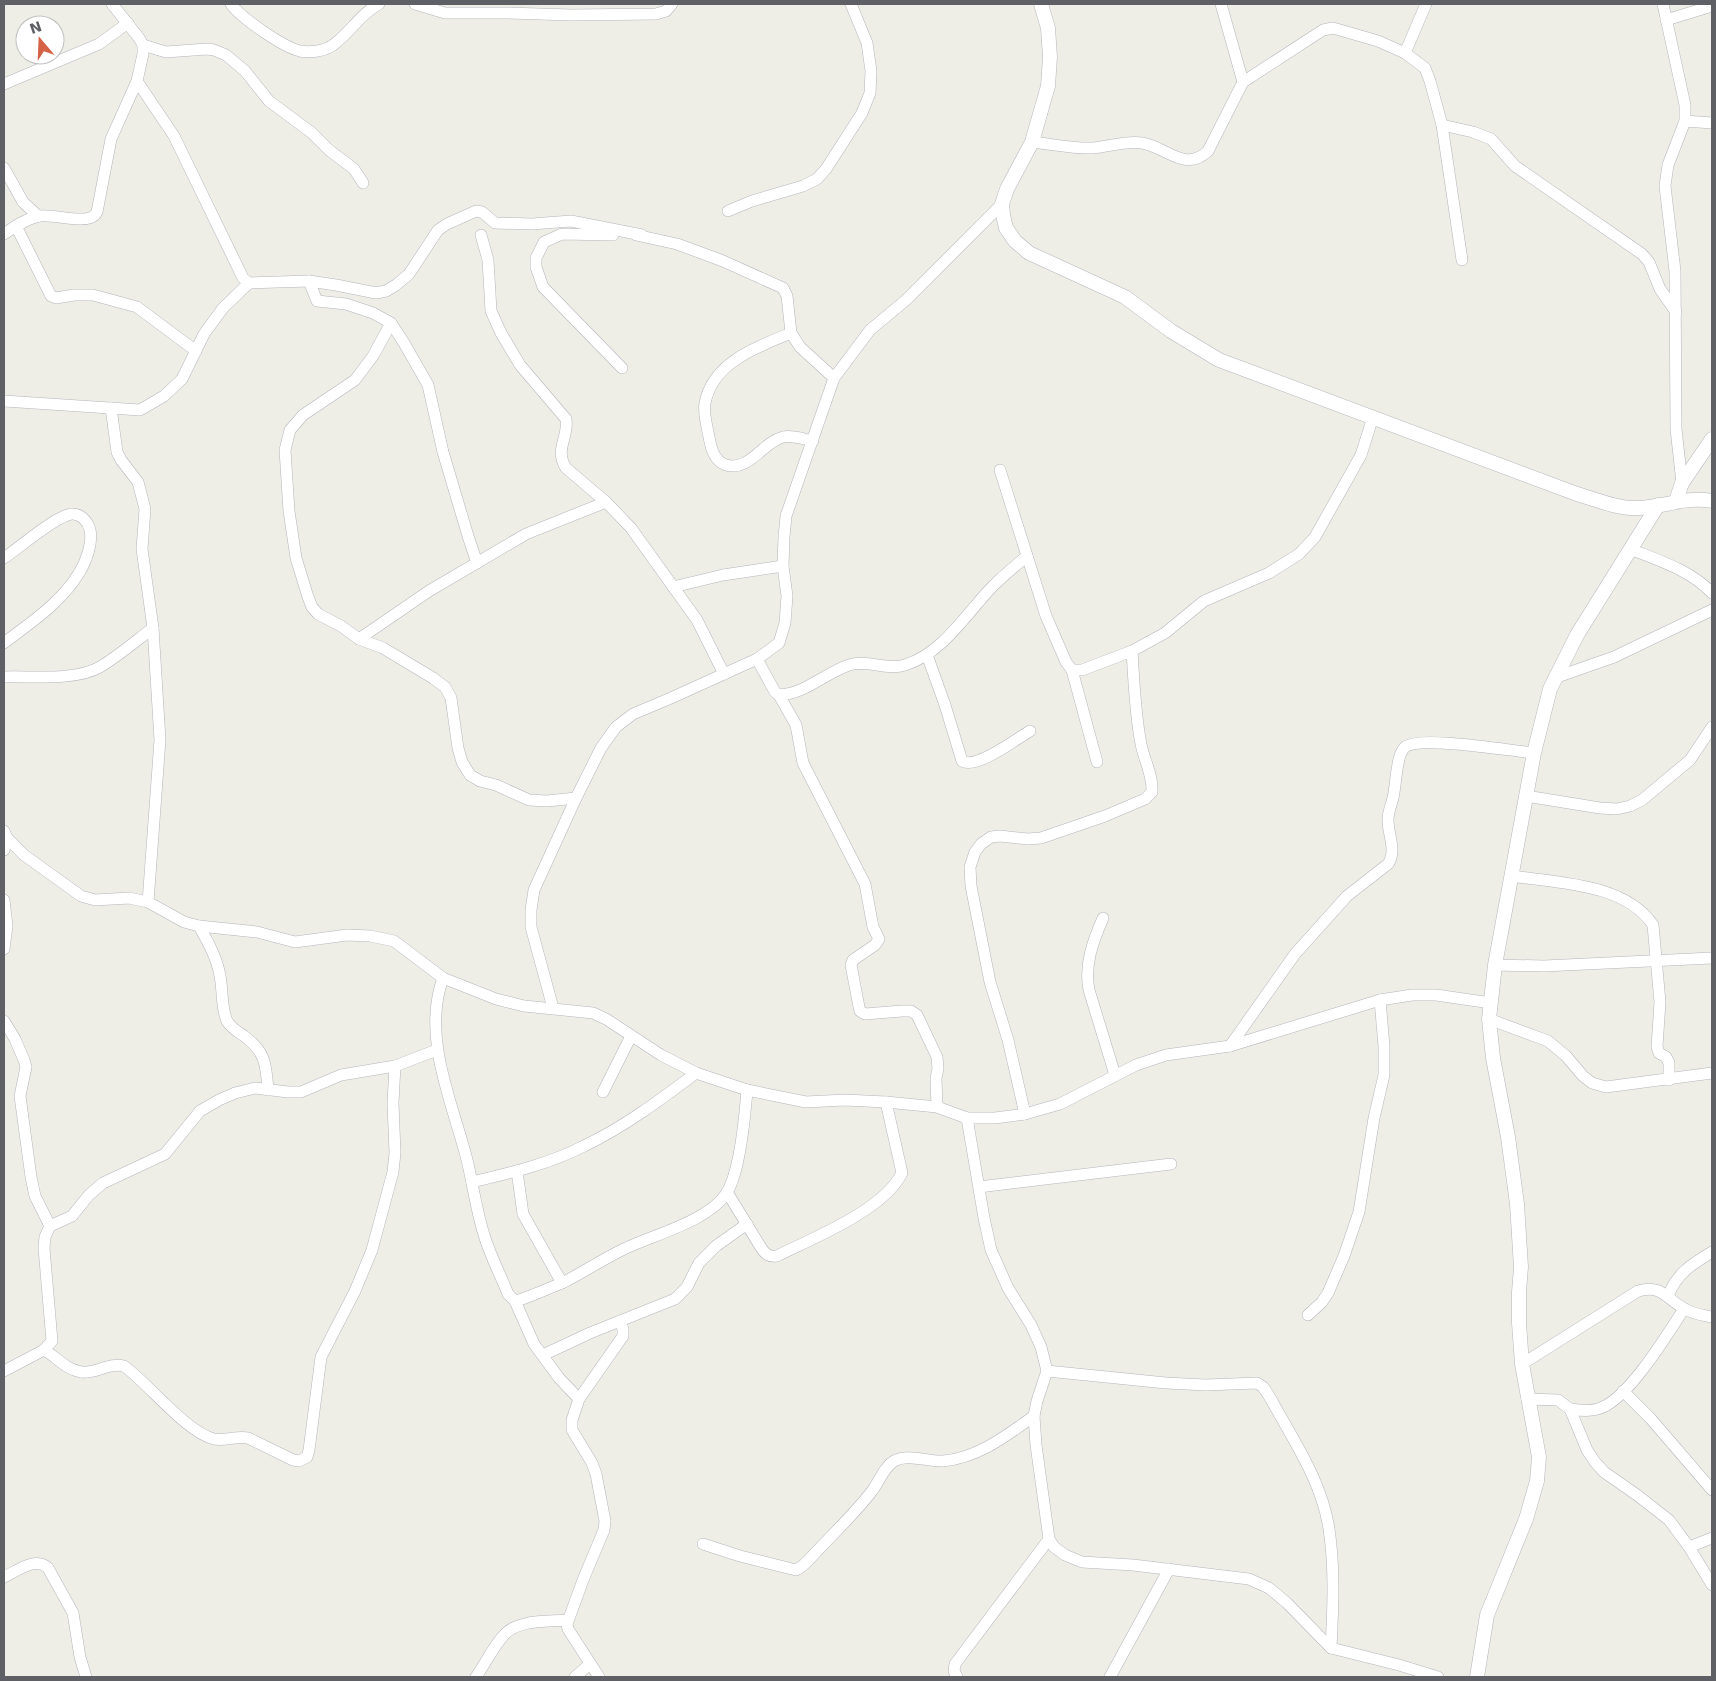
<svg xmlns="http://www.w3.org/2000/svg" width="1716" height="1681" font-family="'DejaVu Sans',sans-serif">
  <rect width="100%" height="100%" fill="#eeeee7"/>
  <g fill="none" stroke-linecap="round" stroke-linejoin="round">
    <g stroke="#b4b5ba" stroke-width="12">
      <g id="minor">
        <path d="M231 4C241 18 283 47 300 51 310 53 325 51 333 45 350 33 361 13 379 4"/>
        <path d="M415 4 445 13H508L571 15 656 14 666 11 672 4"/>
        <path d="M1221 4 1243 82"/>
        <path d="M1663 4 1685 105V121L1668 165 1665 186 1675 271 1676 429 1682 483"/>
        <path d="M1666 20 1712 6"/>
        <path d="M143 45 166 52 207 49 214 50 226 55 245 71 269 101 312 133 329 150 354 169 363 183"/>
        <path d="M1405 53 1426 4"/>
        <path d="M137 81 174 136 243 278 249 283 309 281 336 285 376 293 386 291 396 285 409 274 438 230 447 224 476 211 482 212 495 223 532 224 571 221 642 235"/>
        <path d="M4 84 99 44 128 23"/>
        <path d="M1685 121 1712 123"/>
        <path d="M1442 125 1473 132 1491 139 1515 166 1642 254 1649 262 1660 289 1676 312"/>
        <path d="M1032 142C1052 144 1073 149 1093 148 1109 147 1126 140 1142 143 1167 147 1185 173 1208 151L1243 82 1323 30 1333 28 1378 41 1405 53 1425 68 1430 81 1442 125 1462 260"/>
        <path d="M4 168 23 202 38 216"/>
        <path d="M728 211 752 201 803 186 817 179 826 169 862 113 870 93 871 71 867 43 851 4"/>
        <path d="M16 226 51 296 56 298 74 295H93L137 307 196 351"/>
        <path d="M4 234C14 227 27 218 40 216 53 214 81 223 92 217 94 216 96 214 97 212L111 139 137 81 143 54V45L139 38 112 4"/>
        <path d="M481 235 488 260 491 311 501 333 520 365 566 419C569 438 554 449 566 468L606 502 631 528 697 620 724 674"/>
        <path d="M613 235 562 234 544 242 536 258V267L543 287 622 368"/>
        <path d="M636 235 677 244 723 261 783 288 787 296 791 333 800 347 834 378"/>
        <path d="M309 281 317 301 346 304 373 313 391 323 404 343 428 385 443 452 468 536 477 563"/>
        <path d="M391 323 373 356 355 380 303 415 290 430 285 450 289 511 296 558 308 597 312 607 318 614 341 626 359 639 383 648 433 678 445 687 451 698 458 748 462 762 470 775 480 781 496 785 529 800 547 801 576 798"/>
        <path d="M791 333C757 347 713 362 705 403 703 413 707 426 709 437 711 448 714 461 726 465 749 472 763 442 783 437 793 435 803 439 813 441"/>
        <path d="M4 401 140 410 164 396 182 379 204 334 223 308 249 283"/>
        <path d="M111 408 117 452 121 460 138 482 145 509 142 549 153 628 160 740 148 902"/>
        <path d="M1000 470 1046 616 1066 662 1072 670H1082L1132 651 1165 633 1204 601 1269 573 1299 554 1315 537 1361 455 1373 417"/>
        <path d="M1630 549C1660 561 1690 570 1712 593"/>
        <path d="M4 558C19 548 54 517 71 514 80 513 88 521 90 530 93 543 86 562 79 573 61 603 30 623 4 643"/>
        <path d="M673 587 723 575 783 566"/>
        <path d="M359 639 429 591 526 534 606 502"/>
        <path d="M927 655 945 705 962 761C976 770 1016 739 1030 731"/>
        <path d="M757 659 775 692 779 695C805 694 825 673 849 665 867 659 887 671 905 665 943 653 966 614 992 587 1003 576 1015 566 1027 556"/>
        <path d="M1072 670 1097 762"/>
        <path d="M4 677C32 676 75 681 100 667 117 657 137 640 153 628"/>
        <path d="M1554 678 1614 657 1712 610"/>
        <path d="M779 695 796 725 803 763 865 884 873 927 879 939 875 945 853 960 851 965 859 1007 860 1011 865 1014 902 1011H911L917 1015 937 1057 938 1069 936 1078 937 1107"/>
        <path d="M1526 796 1600 808 1617 809 1630 806 1642 800 1690 760 1712 727"/>
        <path d="M4 831 7 838 24 855 81 896 95 900 129 898 148 902 184 922 199 926 257 932 295 942 347 935 370 936 394 941 443 978 496 999 524 1006 593 1013 606 1019 661 1055 696 1073 747 1090 806 1102 845 1100 886 1102 937 1107 967 1118H995L1025 1114 1060 1104 1136 1065 1166 1055 1230 1046 1380 1000 1412 995H1436L1491 1003"/>
        <path d="M4 850 7 838"/>
        <path d="M1512 876C1558 883 1625 883 1653 925L1660 1002 1657 1047 1659 1053 1666 1057 1669 1063V1080"/>
        <path d="M4 900 7 926 4 949"/>
        <path d="M1103 918C1093 941 1084 965 1089 990L1115 1075"/>
        <path d="M199 926C208 942 217 958 220 976 223 990 221 1008 227 1021 231 1028 238 1032 244 1036 266 1052 266 1065 268 1090"/>
        <path d="M1495 965 1544 966 1712 958"/>
        <path d="M443 978C422 1036 451 1099 466 1156 473 1183 476 1211 485 1238 491 1257 501 1276 508 1294L515 1301 522 1299C536 1294 550 1288 564 1282 584 1272 603 1259 624 1249 653 1235 708 1221 726 1194 740 1173 745 1116 747 1090"/>
        <path d="M553 1008 531 927V910L534 890 576 798 601 748 616 727 633 714 671 698 757 659 779 643 785 623 787 596 783 566 784 537 786 516 834 378 870 330 906 300 1002 204"/>
        <path d="M1489 1019 1548 1041 1566 1056 1583 1076 1592 1083 1606 1087 1712 1073"/>
        <path d="M4 1021 15 1039 24 1060 26 1067 20 1096 31 1177 35 1196 50 1226"/>
        <path d="M1230 1046 1295 954 1347 896 1388 864C1397 851 1388 835 1388 820 1388 812 1391 806 1393 798 1396 785 1396 764 1401 753 1402 751 1403 749 1405 747 1420 735 1511 751 1534 753"/>
        <path d="M603 1092 631 1036"/>
        <path d="M1025 1114 1008 1040 990 982 971 886 970 867 975 852 981 844 991 837 1000 836 1028 839 1041 838 1105 816 1145 799 1152 792C1153 775 1144 760 1141 744 1135 713 1134 682 1132 651"/>
        <path d="M967 1118 984 1218 991 1250 1008 1288 1031 1325 1041 1347 1047 1371 1037 1401 1034 1416 1036 1445 1049 1539 1054 1547 1065 1555 1082 1562 1133 1565 1249 1579 1269 1588 1287 1603 1331 1648 1399 1665 1438 1677"/>
        <path d="M517 1171 523 1214 562 1283"/>
        <path d="M472 1182C510 1173 549 1164 584 1146 624 1127 660 1100 696 1073"/>
        <path d="M979 1187 1171 1164"/>
        <path d="M727 1192 760 1246C765 1254 768 1257 777 1256 813 1238 884 1210 902 1173L886 1102"/>
        <path d="M1668 1296C1677 1273 1692 1264 1712 1252"/>
        <path d="M515 1301 534 1344 559 1378 579 1399"/>
        <path d="M1308 1315 1322 1302 1328 1293 1344 1256 1359 1212 1374 1118 1384 1075V1046L1380 1000"/>
        <path d="M44 1350 52 1341 44 1248 45 1237 50 1226 72 1216 89 1195 103 1183 165 1154 200 1111 219 1100 235 1093 255 1088 288 1092H301L341 1075 395 1066 437 1050"/>
        <path d="M543 1355 590 1333 675 1299 687 1287 699 1263 716 1246 747 1224"/>
        <path d="M1522 1364 1638 1291C1662 1284 1666 1299 1685 1309 1693 1314 1703 1315 1712 1317"/>
        <path d="M4 1371 44 1350C57 1357 65 1369 81 1372 96 1374 109 1362 124 1366 149 1384 186 1432 214 1439 225 1441 236 1436 248 1438L293 1460 299 1461 307 1457 309 1450 321 1357 355 1291 372 1250 393 1172 395 1153 393 1103 395 1066"/>
        <path d="M1047 1371 1166 1383 1206 1385 1257 1383 1263 1387C1270 1396 1275 1407 1281 1417 1301 1452 1323 1488 1329 1529 1335 1569 1333 1608 1331 1648"/>
        <path d="M1623 1391 1651 1419 1712 1490"/>
        <path d="M1527 1399 1558 1400 1570 1409 1587 1450 1595 1462 1604 1472 1637 1495 1669 1520 1689 1547 1712 1585"/>
        <path d="M1570 1409C1583 1411 1595 1412 1607 1405 1635 1388 1666 1336 1684 1309"/>
        <path d="M703 1544 740 1556 796 1570C805 1566 811 1557 818 1550 836 1531 856 1512 872 1491 879 1482 884 1467 894 1461 908 1453 928 1462 943 1461 978 1458 1006 1436 1034 1416"/>
        <path d="M1689 1547 1712 1538"/>
        <path d="M4 1577C17 1571 36 1556 48 1568L73 1613 80 1657 86 1677"/>
        <path d="M476 1677C485 1664 493 1647 504 1635 518 1619 548 1622 567 1620"/>
        <path d="M575 1677 590 1664"/>
        <path d="M599 1677 568 1629 567 1624 583 1580 604 1530 605 1521 596 1474 592 1463 572 1430V1420L579 1399 623 1336V1329L620 1321"/>
        <path d="M957 1677 954 1671 955 1664 1049 1539"/>
        <path d="M1110 1677 1169 1569"/>
      </g>
    </g>
    <g stroke="#b4b5ba" stroke-width="15">
      <g id="tertiary">
        <path d="M1041 4 1048 28 1050 57 1048 86 1032 142 1007 189 1002 204 1003 215 1006 228 1015 241 1029 253 1125 297 1171 331 1219 360 1577 494C1597 500 1618 509 1638 508 1664 507 1686 496 1712 501"/>
        <path d="M1676 501 1682 483 1712 439"/>
        <path d="M1477 1677 1487 1615 1526 1519 1537 1481 1539 1457 1522 1364 1519 1323V1292L1521 1267 1517 1204 1508 1137 1493 1058 1489 1019 1495 965 1534 753 1550 689 1577 635 1658 505"/>
      </g>
    </g>
    <use href="#minor" stroke="#fff" stroke-width="11"/>
    <use href="#tertiary" stroke="#fff" stroke-width="14"/>
  </g>
  <rect width="1716" height="1681" fill="none" stroke="#5e6065" stroke-width="10"/>
  <g transform="translate(40 40) rotate(341)"><circle r="24" fill="#ffffff" stroke="#bfbfc1"/>
  <path d="M0-4L9 19L0 12L-9 19Z" fill="#d56246"/>
  <text y="-8" font-size="14" font-weight="bold" text-anchor="middle" fill="#5e6065">N</text>
  </g>
</svg>
